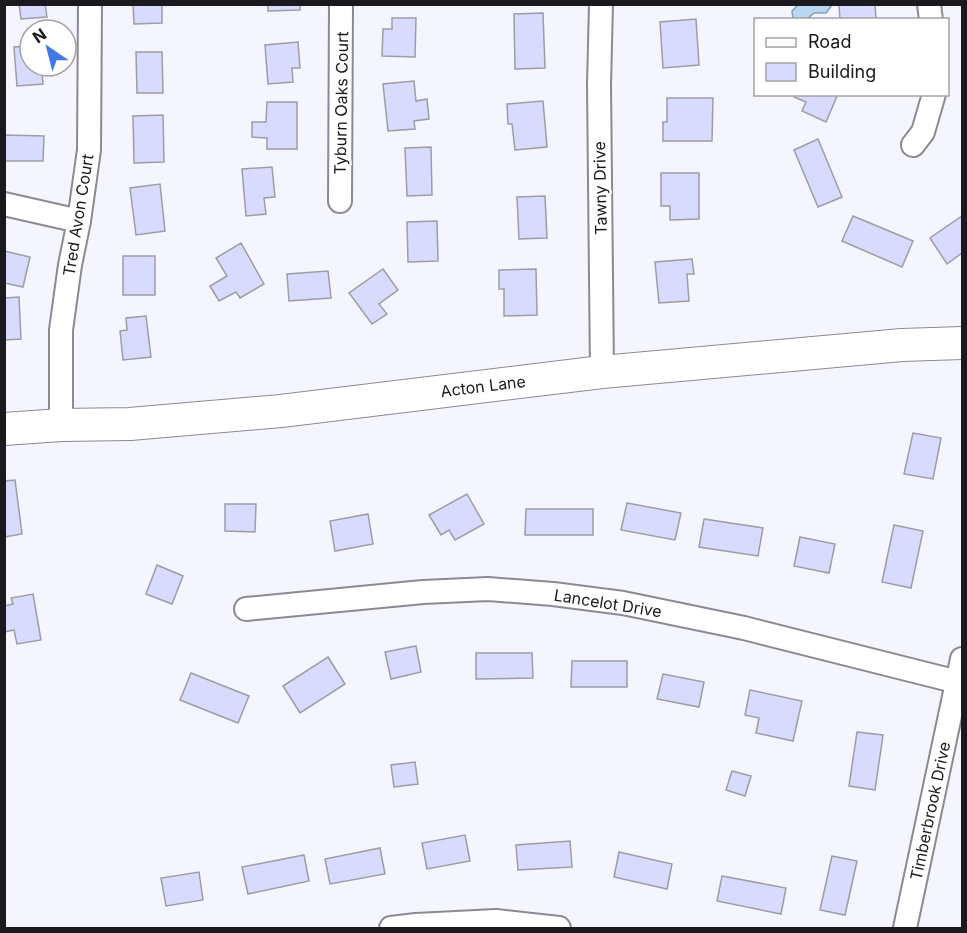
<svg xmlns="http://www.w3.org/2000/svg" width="967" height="933" font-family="Inter,sans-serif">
  <rect width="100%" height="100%" fill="#f4f5fe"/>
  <path fill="#b9d6f2" stroke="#899eb2" stroke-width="1.5" d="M798 5V4L832 5 826 13H814L807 19H793L792 11Z"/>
  <g fill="#d8dafe" stroke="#9c9da5" stroke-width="1.5">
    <path d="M19 4H45L47 17 21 19Z"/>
    <path d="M133 4H162V23L134 24Z"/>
    <path d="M268 4H300V10L268 11Z"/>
    <path d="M839 4H875L876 20H840Z"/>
    <path d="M543 13 545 68 515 69 514 14Z"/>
    <path d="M392 18H416L415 57 382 56 383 29H392Z"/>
    <path d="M696 19 699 65 663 68 660 22Z"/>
    <path d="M298 42 300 68H292L293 82 268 84 265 45Z"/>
    <path d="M30 46V66H48V70L42 71 43 84 17 86 14 47Z"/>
    <path d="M136 52H162L163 93H137Z"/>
    <path d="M414 81 416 101 427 99 429 119 414 121 415 129 388 131 383 84Z"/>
    <path d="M795 94H838L826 122 802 111 806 102 794 97Z"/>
    <path d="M667 98H713L712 141H663V122H667Z"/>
    <path d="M543 101 547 147 515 150 512 124H508L507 104Z"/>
    <path d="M267 102H297V149H267V138L252 137V122H266Z"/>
    <path d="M163 115 164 162 134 163 133 116Z"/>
    <path d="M4 135 44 136 43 161H4Z"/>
    <path d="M818 139 842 197 818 207 794 150Z"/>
    <path d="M431 147 432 195 407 196 405 148Z"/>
    <path d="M272 167 275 197 264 198 266 214 246 216 242 169Z"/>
    <path d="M661 173H699V219L670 220V206H661Z"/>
    <path d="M160 184 165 231 136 235 130 188Z"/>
    <path d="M545 196 547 238 519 239 517 197Z"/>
    <path d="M853 216 913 241 902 267 842 241Z"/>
    <path d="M962 216V253L947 264 930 238Z"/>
    <path d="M437 221 438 261 408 262 407 222Z"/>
    <path d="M241 243 264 284 240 298 236 292 219 301 210 286 227 276 216 258Z"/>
    <path d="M4 251 30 257 23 287 4 283Z"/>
    <rect x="123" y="256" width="32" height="39"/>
    <path d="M692 259 694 274H687L689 301 659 303 655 262Z"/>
    <path d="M383 269 398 290 379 304 387 314 372 324 349 293Z"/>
    <path d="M536 269 537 315 504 316V289H499V270Z"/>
    <path d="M328 271 331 298 289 301 287 274Z"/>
    <path d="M19 297 21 339 4 340V298Z"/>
    <path d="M146 316 151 357 123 360 120 331 127 330 126 318Z"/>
    <path d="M913 433 941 438 933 479 904 474Z"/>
    <path d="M15 480 22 534 4 537V481Z"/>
    <path d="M467 494 484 524 455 540 449 530 441 535 429 515Z"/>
    <path d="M627 503 681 513 675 540 621 530Z"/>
    <path d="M225 504H256L255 532 225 531Z"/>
    <path d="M526 509H593V535H525Z"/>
    <path d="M368 514 373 544 335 551 330 521Z"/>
    <path d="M704 519 763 528 758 556 699 547Z"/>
    <path d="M894 525 923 531 911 588 882 582Z"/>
    <path d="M800 537 835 544 829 573 794 566Z"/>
    <path d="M157 565 183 576 172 604 146 594Z"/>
    <path d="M33 594 41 640 17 644 14 630 4 632V606L13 604 11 598Z"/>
    <path d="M416 646 421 672 391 679 385 652Z"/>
    <path d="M476 653H532L533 678 476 679Z"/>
    <path d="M328 657 345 684 300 713 283 686Z"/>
    <path d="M572 661H627V687H571Z"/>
    <path d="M191 673 249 696 238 723 180 700Z"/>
    <path d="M663 674 704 682 699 707 657 699Z"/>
    <path d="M750 690 802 701 793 741 756 733 759 718 745 715Z"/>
    <path d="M857 732 883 735 875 790 849 786Z"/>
    <path d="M415 762 418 784 394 787 391 765Z"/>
    <path d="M732 771 751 776 745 796 726 790Z"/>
    <path d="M465 835 470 861 427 869 422 843Z"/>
    <path d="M570 841 572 867 518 870 516 845Z"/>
    <path d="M380 848 385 874 330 884 325 859Z"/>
    <path d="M619 852 672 864 667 889 614 877Z"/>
    <path d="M304 855 309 881 248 894 242 867Z"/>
    <path d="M832 856 857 861 845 915 820 910Z"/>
    <path d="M199 872 203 900 166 906 161 878Z"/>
    <path d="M722 876 786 888 781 914 717 901Z"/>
  </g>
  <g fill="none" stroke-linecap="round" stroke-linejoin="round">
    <g stroke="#8a8a92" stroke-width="26">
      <g id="street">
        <path d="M601 4 599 85 602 372"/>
        <path d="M929 4 931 20"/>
        <path d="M913 145 923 132 934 94"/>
        <path d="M340 201 341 4"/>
        <path d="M4 204 79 221"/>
        <path d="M61 425V330L70 265 79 221 89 150 90 4"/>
        <path d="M246 609 423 592 488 589 553 594 623 603 744 628 962 683"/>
        <path d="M391 928 416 925 496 921 559 928"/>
        <path d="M905 928 962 659"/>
      </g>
    </g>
    <g stroke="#8a8a92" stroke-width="34">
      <path id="secondary" d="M4 429 61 425 130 424 281 411 602 372 902 345 962 343"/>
    </g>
    <use href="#street" stroke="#fff" stroke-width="22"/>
    <use href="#secondary" stroke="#fff" stroke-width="32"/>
  </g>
  <g text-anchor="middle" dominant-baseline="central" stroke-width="5" stroke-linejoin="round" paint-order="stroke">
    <g font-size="16" fill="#1a1a1e" stroke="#fff">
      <text transform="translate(341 103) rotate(-89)">Tyburn Oaks Court</text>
      <text transform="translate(600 188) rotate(-91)">Tawny Drive</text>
      <text transform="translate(78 215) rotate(-81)">Tred Avon Court</text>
      <text transform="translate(483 386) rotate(-7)">Acton Lane</text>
      <text transform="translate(608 603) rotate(9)">Lancelot Drive</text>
      <text transform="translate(930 811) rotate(-78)">Timberbrook Drive</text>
    </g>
  </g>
  <rect width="967" height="933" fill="none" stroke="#1a1a1e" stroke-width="12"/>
  <rect x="754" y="18" width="195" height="78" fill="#ffffff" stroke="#a3a3a5" stroke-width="1.5"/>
  <rect x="766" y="38" width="30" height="9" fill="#ffffff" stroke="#a3a3a5" stroke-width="1.5"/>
  <text x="808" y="48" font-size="18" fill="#1a1a1e">Road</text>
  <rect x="766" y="63" width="30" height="18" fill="#d8dafe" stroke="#a3a3a5" stroke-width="1.5"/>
  <text x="808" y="78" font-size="18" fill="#1a1a1e">Building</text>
  <g transform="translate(48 48) rotate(325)"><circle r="28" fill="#ffffff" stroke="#a3a3a5" stroke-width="1.5"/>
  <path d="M0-4.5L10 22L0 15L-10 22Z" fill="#4278e8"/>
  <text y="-9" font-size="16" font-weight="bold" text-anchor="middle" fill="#1a1a1e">N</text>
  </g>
</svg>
